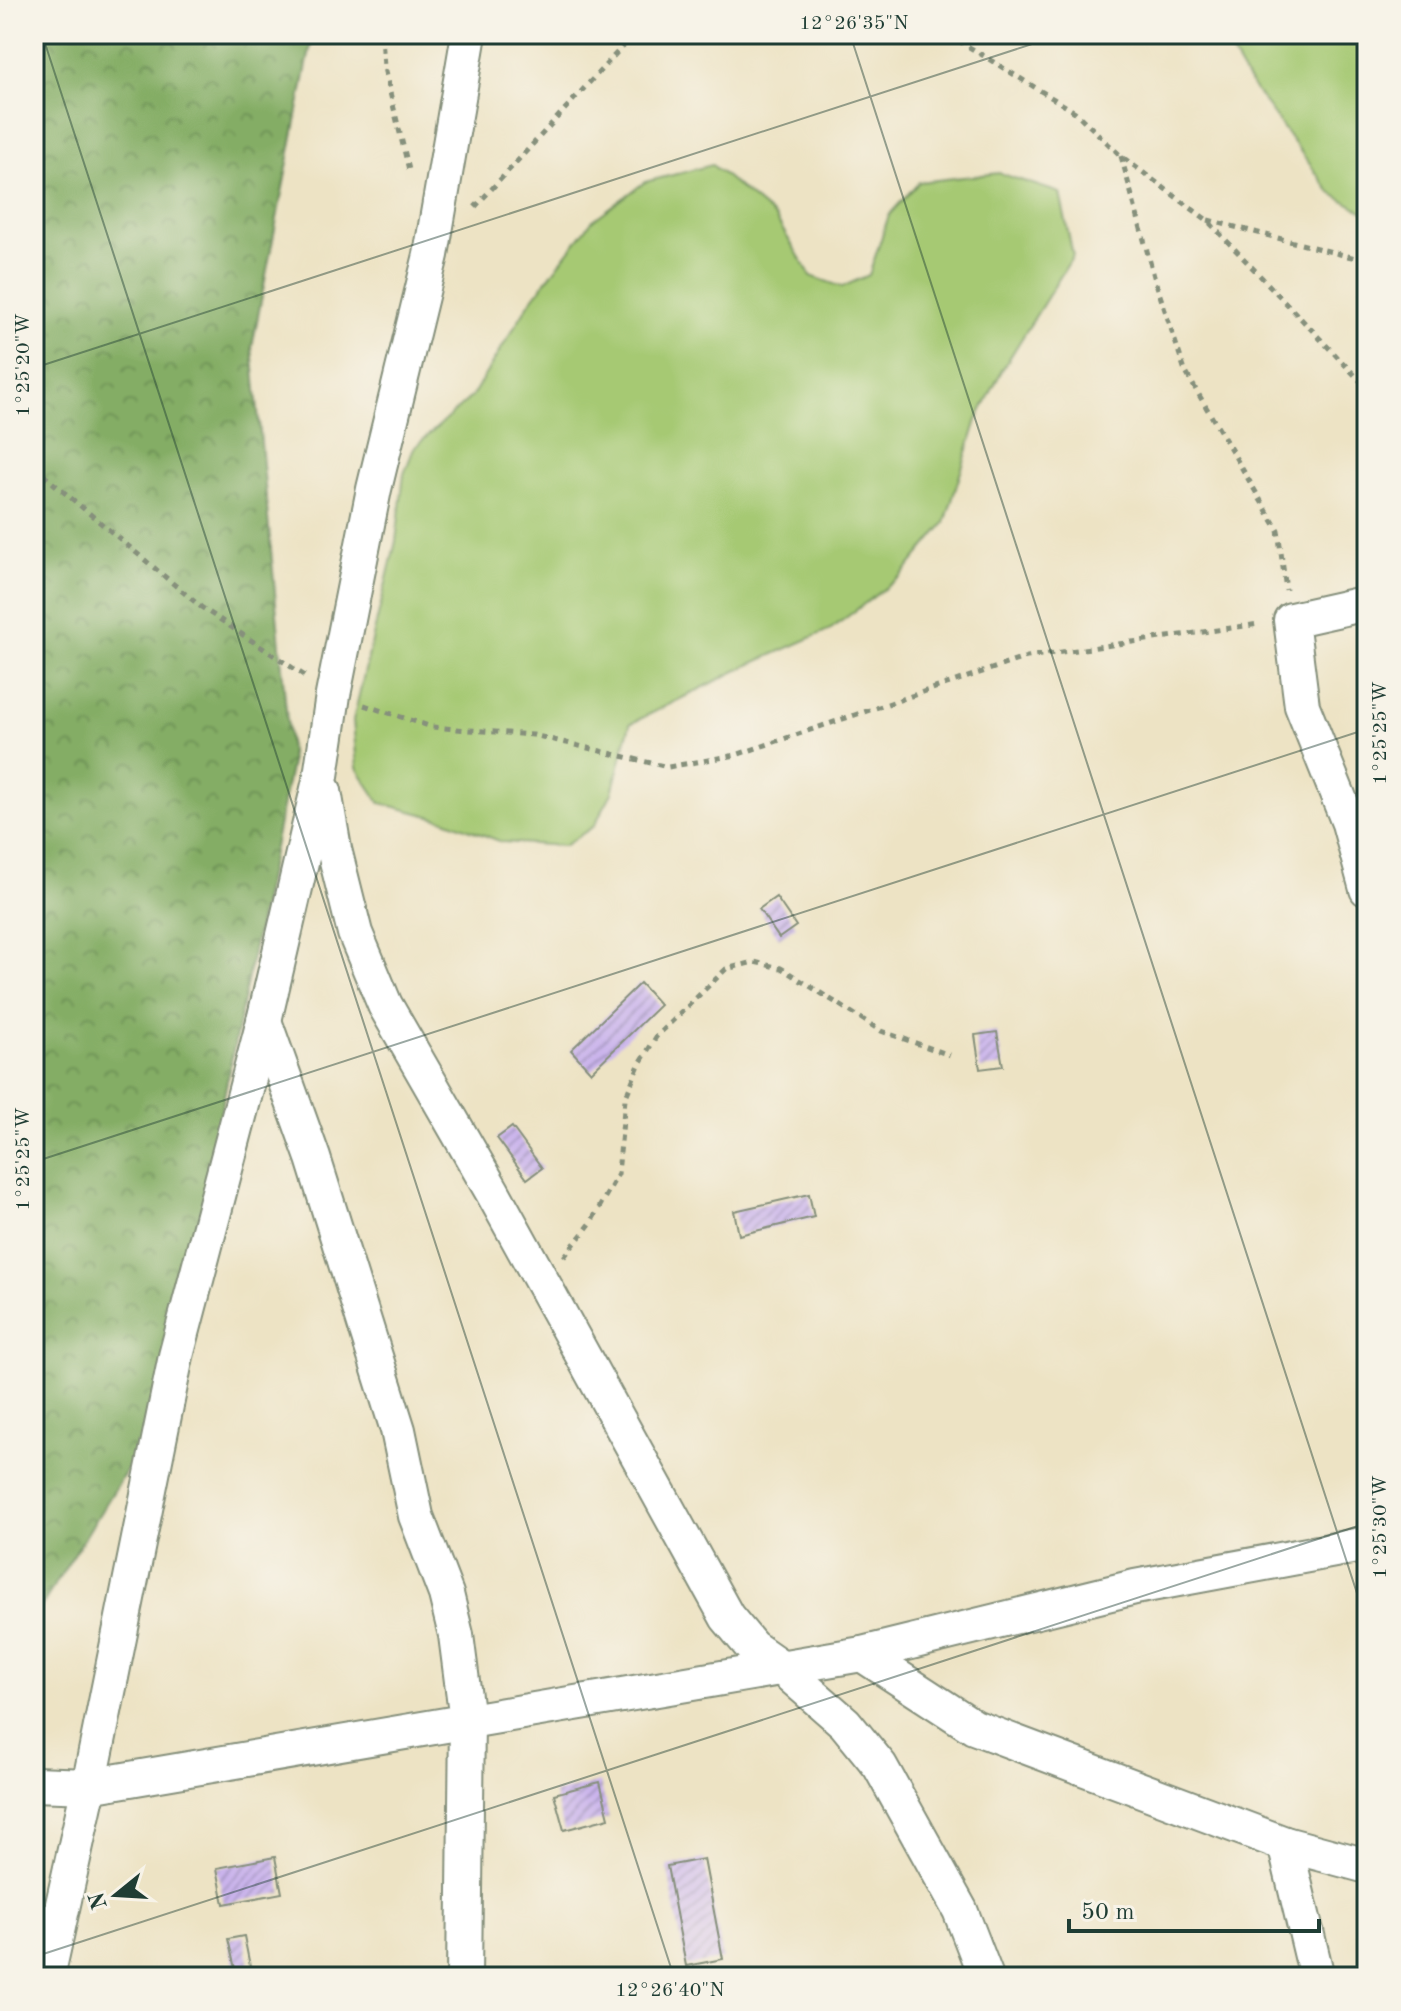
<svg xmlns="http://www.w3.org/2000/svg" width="1401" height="2011" font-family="'Old Standard TT',serif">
  <defs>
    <pattern id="forest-crowns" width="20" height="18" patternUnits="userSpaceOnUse" patternTransform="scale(2)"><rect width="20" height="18" fill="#84ad65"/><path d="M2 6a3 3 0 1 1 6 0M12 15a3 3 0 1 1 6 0" fill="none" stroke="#6b8e54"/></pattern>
    <pattern id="building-hatch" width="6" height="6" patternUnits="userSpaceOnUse" patternTransform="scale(2)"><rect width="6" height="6" fill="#cab4ec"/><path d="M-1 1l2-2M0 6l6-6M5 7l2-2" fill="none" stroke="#a394c0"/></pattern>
  </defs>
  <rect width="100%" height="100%" fill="#f7f3e8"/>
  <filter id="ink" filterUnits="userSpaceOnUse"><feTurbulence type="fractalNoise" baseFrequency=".0125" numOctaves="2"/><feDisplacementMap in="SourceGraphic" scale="16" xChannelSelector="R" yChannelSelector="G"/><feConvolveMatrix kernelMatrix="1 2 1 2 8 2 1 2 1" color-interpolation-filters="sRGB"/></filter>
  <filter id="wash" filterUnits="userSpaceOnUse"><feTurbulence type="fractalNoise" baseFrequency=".006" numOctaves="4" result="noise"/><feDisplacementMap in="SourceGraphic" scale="32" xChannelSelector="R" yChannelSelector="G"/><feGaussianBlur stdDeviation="1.8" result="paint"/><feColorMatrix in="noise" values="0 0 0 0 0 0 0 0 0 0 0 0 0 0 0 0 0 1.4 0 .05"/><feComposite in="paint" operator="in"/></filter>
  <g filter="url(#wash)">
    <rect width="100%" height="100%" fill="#ede3c4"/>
    <g fill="#a6c973" stroke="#628354" stroke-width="2">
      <path d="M1221 34H1367V214L1331 193 1247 79Z"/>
      <path d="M712 165 775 217 811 276 842 287 869 275 889 215 919 182 999 173 1060 193 1073 256 1002 370 977 420 945 523 901 576 831 629 742 668 630 724 612 793 594 826 564 846 502 842 445 820 380 803 357 768 353 720 396 541 404 474 414 448 472 396 530 302 592 221 645 182Z"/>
    </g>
    <path fill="url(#forest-crowns)" stroke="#52754c" stroke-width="2" d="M34 34H313L252 347 291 763 159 1419 34 1618Z"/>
    <g id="blocks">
      <g fill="url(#building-hatch)">
        <path d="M776 897 796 926 779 938 759 909Z"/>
        <path d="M640 983 660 1005 591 1072 571 1050Z"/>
        <path d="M997 1032 1003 1066 980 1069 975 1035Z"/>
        <path d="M512 1127 542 1168 527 1179 497 1138Z"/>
        <path d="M809 1194 814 1217 739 1235 734 1211Z"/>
        <path d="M600 1782 609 1818 564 1830 554 1794Z"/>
        <path d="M275 1857 282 1893 224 1904 217 1868Z"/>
        <path d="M704 1859 723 1959 686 1966 667 1866Z"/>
        <path d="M244 1936 252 1976 237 1977 228 1939Z"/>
      </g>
    </g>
  </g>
  <g filter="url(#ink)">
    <use href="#blocks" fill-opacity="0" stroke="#86907c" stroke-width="2"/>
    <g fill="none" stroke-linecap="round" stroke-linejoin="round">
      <g stroke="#86907c" stroke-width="38">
        <g id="minor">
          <path d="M1367 603 1291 620 1302 706 1349 823 1367 889"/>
          <path d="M324 791 334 849 355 933 385 1005 492 1191 727 1617 752 1647 782 1668 845 1723 880 1766 960 1910 986 1977"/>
          <path d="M264 1021 313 1158 398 1430 416 1516 446 1594 456 1635 467 1720 464 1977"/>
          <path d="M862 1654 974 1727 1285 1844 1367 1866"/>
          <path d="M34 1784 89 1786 862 1654 1135 1587 1367 1544"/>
          <path d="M1285 1844 1317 1977"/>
          <path d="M47 1977 89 1786 176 1356 264 1021 321 776 333 695 374 489 431 255 469 34"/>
        </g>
      </g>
      <g stroke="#86907c" stroke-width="5" stroke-dasharray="6 6" stroke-linecap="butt">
        <path d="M382 34 384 68 409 170"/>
        <path d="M948 34 1075 112 1121 156 1207 220 1367 388"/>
        <path d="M1121 156 1155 280 1185 371 1278 530 1286 590"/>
        <path d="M475 207 634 34"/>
        <path d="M1208 220 1367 261"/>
        <path d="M34 467 201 607 305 676"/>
        <path d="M364 705 432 727 533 735 668 767 736 755 1027 657 1259 624"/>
        <path d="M564 1257 590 1224 618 1174 625 1099 639 1065 656 1037 726 969 754 962 781 968 881 1031 950 1055"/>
      </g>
      <use href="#minor" stroke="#fff" stroke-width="34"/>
    </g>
  </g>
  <path fill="none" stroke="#1f3d34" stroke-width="2" stroke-opacity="0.45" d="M42 34 674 1977M850 34 1367 1624M34 368 1063 34M34 1162 1367 729M34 1957 1367 1523"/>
  <rect width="1401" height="2011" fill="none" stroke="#f7f3e8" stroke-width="88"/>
  <g transform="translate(116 1895) rotate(252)" stroke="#f7f3e8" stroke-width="6" paint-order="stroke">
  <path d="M0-6L14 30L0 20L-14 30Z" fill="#1f3d34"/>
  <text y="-12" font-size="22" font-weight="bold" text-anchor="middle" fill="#1f3d34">N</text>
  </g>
  <path d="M1069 1919v12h250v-12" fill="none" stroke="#1f3d34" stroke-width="4"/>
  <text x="1081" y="1919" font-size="24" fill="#1f3d34" stroke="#f7f3e8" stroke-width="6" paint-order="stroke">50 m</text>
  <rect x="44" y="44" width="1313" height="1923" fill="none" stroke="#1f3d34" stroke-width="3"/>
  <g font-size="20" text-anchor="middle" fill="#1f3d34">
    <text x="854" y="29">12°26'35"N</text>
    <text transform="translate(22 365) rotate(-90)" y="7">1°25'20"W</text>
    <text transform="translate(1379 733) rotate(-90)" y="7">1°25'25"W</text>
    <text transform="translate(22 1159) rotate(-90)" y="7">1°25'25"W</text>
    <text transform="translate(1379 1527) rotate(-90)" y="7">1°25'30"W</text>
    <text x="670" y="1996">12°26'40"N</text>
  </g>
</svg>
